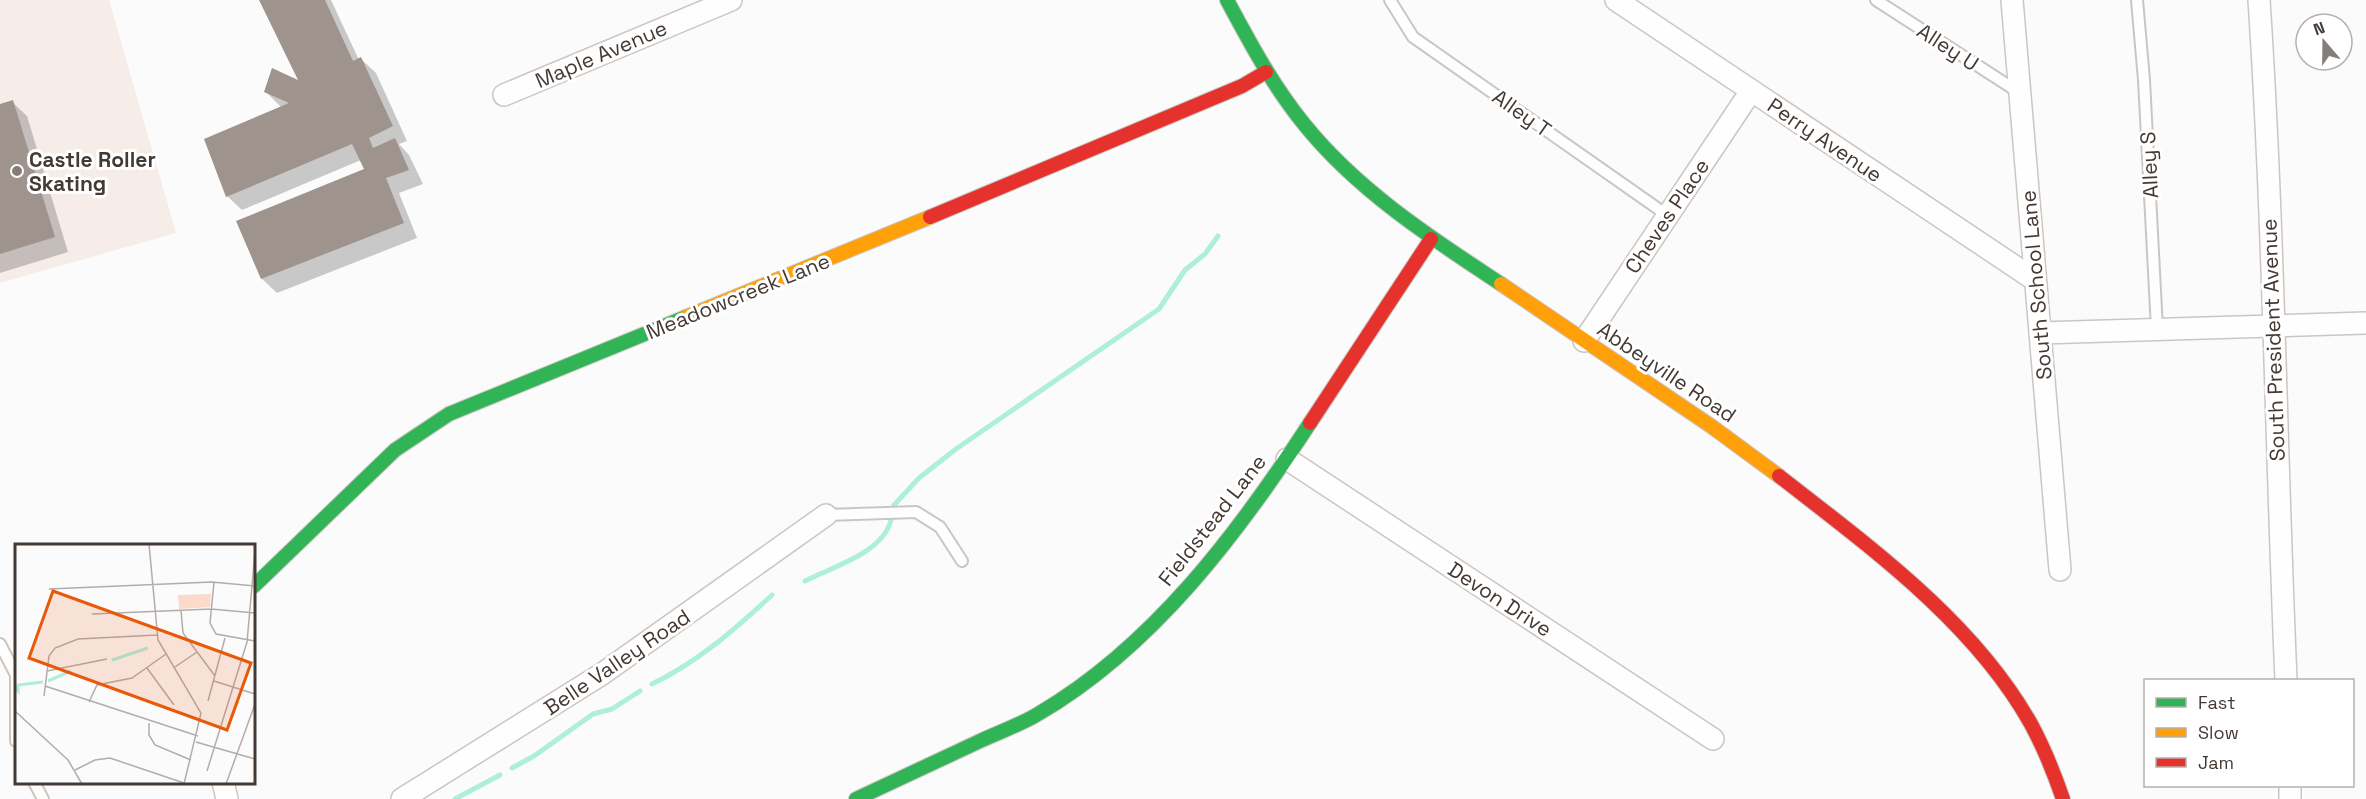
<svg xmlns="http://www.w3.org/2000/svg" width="2366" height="799" font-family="'Space Grotesk',sans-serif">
  <rect width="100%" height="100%" fill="#fbfbfb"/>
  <path fill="#f6ede9" d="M0 0H109L176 233 0 283Z"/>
  <g fill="#0003">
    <path d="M260 0H331L359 60 361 59 376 73 407 141 399 144 409 155 423 184 399 193 417 238 277 293 262 279 238 222 366 170 361 160 242 210 227 196 281 107 266 92 301 83Z"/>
    <path d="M12 102 27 116 68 252 0 273V106Z"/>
  </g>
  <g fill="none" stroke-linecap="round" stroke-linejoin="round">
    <g stroke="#adefdb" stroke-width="5">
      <path d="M894 505 919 478 956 449 1159 309 1185 270 1205 254 1218 236"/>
      <path d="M805 581C832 567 883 553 891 520"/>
      <path d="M652 684C698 662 735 629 772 595"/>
      <path d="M512 768 534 756 593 714 612 709 640 691"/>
      <path d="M455 799 500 775"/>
    </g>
  </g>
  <g fill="#9f938d">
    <path d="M259 0H325L353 61 361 57 393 126 369 138 373 148 395 138 409 170 386 178 404 223 261 279 236 221 364 169 352 144 226 197 204 139 289 103 264 92 272 68 298 80Z"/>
    <path d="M13 100 55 237 0 254V104Z"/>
  </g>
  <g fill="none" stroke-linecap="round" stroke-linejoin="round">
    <g stroke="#cbc6c3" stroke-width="14">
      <g id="lane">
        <path d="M1390 0 1413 37 1667 215"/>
        <path d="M1876 0 2020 93"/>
        <path d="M2137 0 2144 80 2157 329"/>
        <path d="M826 515 916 512 940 527 962 561"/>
        <path d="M0 644 16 675V741"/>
        <path d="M34 782 43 799"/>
      </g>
    </g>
    <g stroke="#cbc6c3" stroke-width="24">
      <g id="street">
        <path d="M1616 0 2035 280"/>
        <path d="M2012 0 2060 570"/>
        <path d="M2259 0C2274 226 2276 454 2286 680"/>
        <path d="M504 95 731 0"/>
        <path d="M2040 333 2366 323"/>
        <path d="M1584 341 1751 91"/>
        <path d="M1287 459 1713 739"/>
        <path d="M223 782 227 799"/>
        <path d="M2290 786V799"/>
        <path d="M402 799 602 674 826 515"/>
      </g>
    </g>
    <g stroke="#cbc6c3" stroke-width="16">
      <g id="fast">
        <path d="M1227 0C1250 43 1273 86 1304 124 1357 190 1431 238 1501 284"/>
        <path d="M254 586 395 450 449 414 686 317"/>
        <path d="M856 799C897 780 939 760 980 741 999 732 1020 725 1038 714 1153 647 1239 532 1310 423"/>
      </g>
    </g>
    <g stroke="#cbc6c3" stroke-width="16">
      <g id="slow">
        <path d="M1501 284 1711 426 1779 476"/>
        <path d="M686 317 930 217"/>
      </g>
    </g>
    <g stroke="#cbc6c3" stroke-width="16">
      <g id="jam">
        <path d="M930 217 1242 86 1266 72"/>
        <path d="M1310 423 1431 239"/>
        <path d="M1779 476C1870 547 1974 622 2031 724 2044 748 2054 773 2063 799"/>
      </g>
    </g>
    <use href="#lane" stroke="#fefefe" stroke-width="10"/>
    <use href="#street" stroke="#fefefe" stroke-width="21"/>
    <use href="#fast" stroke="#30b455" stroke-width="14"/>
    <use href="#slow" stroke="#ff9f0a" stroke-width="14"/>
    <use href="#jam" stroke="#e5322d" stroke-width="14"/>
  </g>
  <circle fill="#857d7a" stroke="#fff" stroke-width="2" cx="17" cy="171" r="6"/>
  <g text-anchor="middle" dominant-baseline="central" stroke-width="6" stroke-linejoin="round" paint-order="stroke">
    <g font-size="21" fill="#453934" stroke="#fff">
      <text transform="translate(1948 47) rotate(33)">Alley U</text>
      <text transform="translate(601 54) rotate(-23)">Maple Avenue</text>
      <text transform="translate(1522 113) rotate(35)">Alley T</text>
      <text transform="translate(1825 140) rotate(34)">Perry Avenue</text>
      <text transform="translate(2149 165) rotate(-93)">Alley S</text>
      <text transform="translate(1667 216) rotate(-56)">Cheves Place</text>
      <text transform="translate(2036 285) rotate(-95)">South School Lane</text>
      <text transform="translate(738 296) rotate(-22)">Meadowcreek Lane</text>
      <text transform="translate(2273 340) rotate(-92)">South President Avenue</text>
      <text transform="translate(1667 372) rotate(34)">Abbeyville Road</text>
      <text transform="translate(1212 520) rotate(-52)">Fieldstead Lane</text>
      <text transform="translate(1500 599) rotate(33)">Devon Drive</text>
      <text transform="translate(617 662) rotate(-34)">Belle Valley Road</text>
    </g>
    <g font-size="21" font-weight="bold" fill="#453934" stroke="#fff" text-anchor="start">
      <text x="29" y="159">Castle Roller<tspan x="29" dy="24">Skating</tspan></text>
    </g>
  </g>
  <g transform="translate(15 544)">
    <rect width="240" height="240" fill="#fbfbfb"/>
    <path d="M196 50 195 63 164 65 163 51Z" fill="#fbd9cb"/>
    <path fill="none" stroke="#adefdb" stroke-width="3" d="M97 116 133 104M33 137 56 127M0 143 3 147V141L28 138"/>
    <path fill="none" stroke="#b2adab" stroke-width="1.5" d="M134 0 143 96 186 169 169 240M199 38 195 79 201 90 240 97M34 45 197 38 240 42M166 66 168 89 200 132M77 70 196 65 240 69M160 123 182 108M132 124 159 161M32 127 92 115M199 137 240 150M30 142 183 192M29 152 34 112 40 104 63 95 142 91M193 157 210 94M74 158 82 141 117 134 151 110M0 167 53 216 67 240M134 179V191L140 201 176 216M181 198 240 215M60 226 80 216 95 214 169 239M192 227 232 98 240 8M211 240 240 160"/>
    <path fill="#e8590c" fill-opacity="0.15" stroke="#e8590c" stroke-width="3" d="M38 47 236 119 212 186 14 114Z"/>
    <rect width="240" height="240" fill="none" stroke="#453934" stroke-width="3"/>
  </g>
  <rect x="2144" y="679" width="210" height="108" fill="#ffffff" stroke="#b5b0ae" stroke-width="1.5"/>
  <rect x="2156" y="698" width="30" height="9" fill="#30b455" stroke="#b5b0ae" stroke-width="1.5"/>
  <text x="2198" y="709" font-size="18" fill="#453934">Fast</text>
  <rect x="2156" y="728" width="30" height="9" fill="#ff9f0a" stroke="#b5b0ae" stroke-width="1.5"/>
  <text x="2198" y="739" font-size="18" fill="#453934">Slow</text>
  <rect x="2156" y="758" width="30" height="9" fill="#e5322d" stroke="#b5b0ae" stroke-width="1.5"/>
  <text x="2198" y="769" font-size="18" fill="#453934">Jam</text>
  <g transform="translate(2324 42) rotate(340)"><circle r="28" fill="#ffffff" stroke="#b5b0ae" stroke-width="1.5"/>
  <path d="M0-4.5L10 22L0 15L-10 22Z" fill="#857d7a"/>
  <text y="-9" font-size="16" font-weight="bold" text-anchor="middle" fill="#453934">N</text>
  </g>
</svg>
